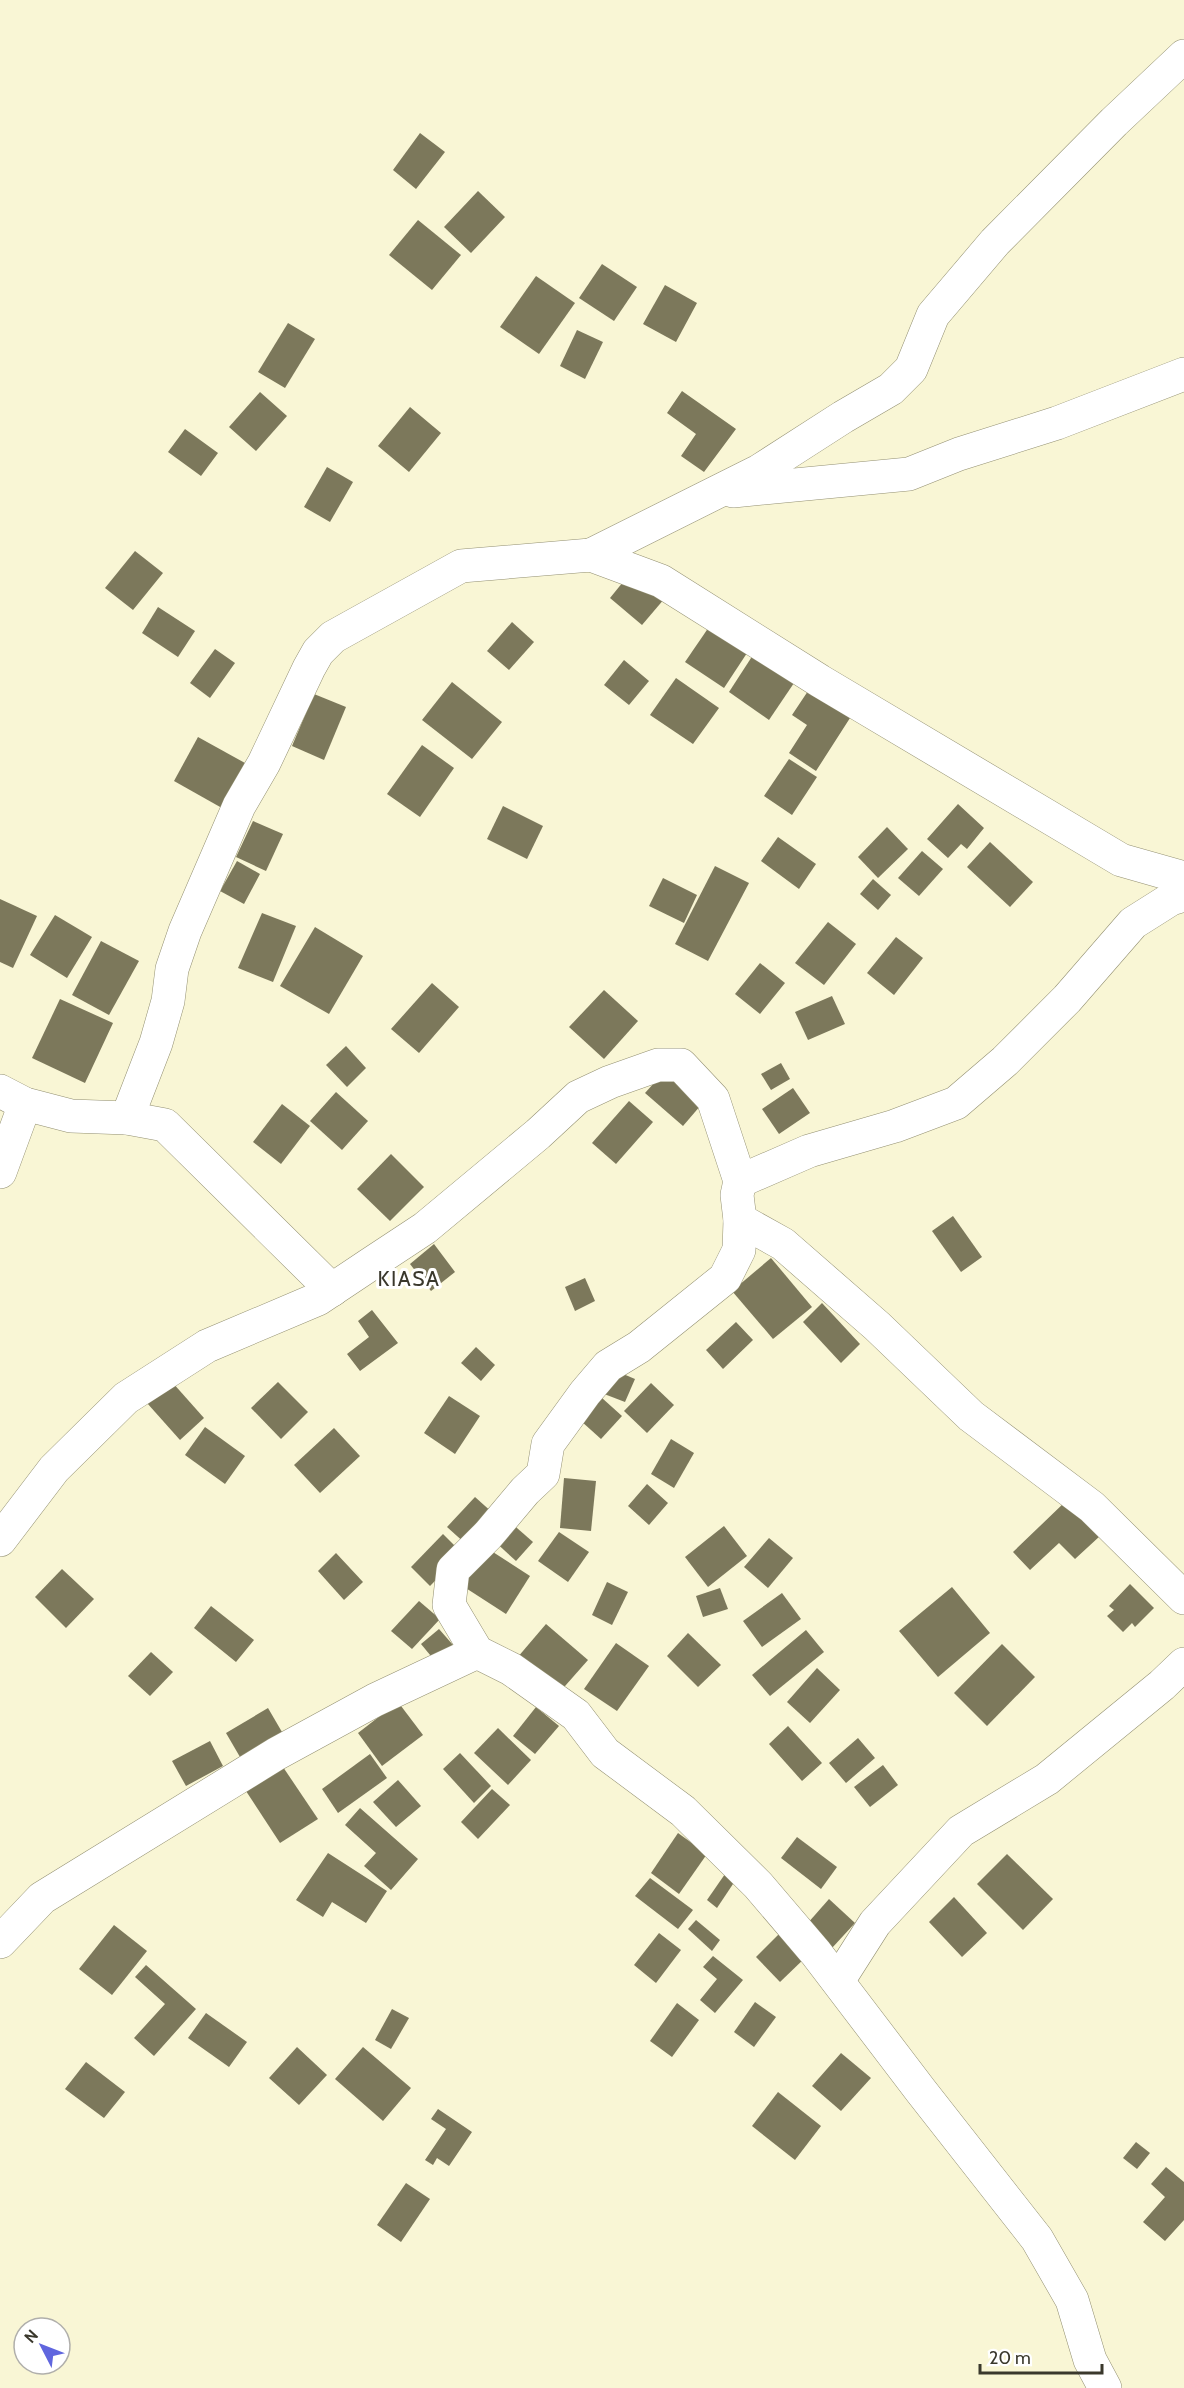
<svg xmlns="http://www.w3.org/2000/svg" width="1184" height="2388" font-family="Cabin,sans-serif">
  <rect width="100%" height="100%" fill="#f9f6d5"/>
  <g fill="#7c785b">
    <path d="M420 133 445 152 416 189 393 170Z"/>
    <path d="M478 191 505 217 471 253 444 227Z"/>
    <path d="M418 220 461 255 432 290 389 255Z"/>
    <path d="M602 264 637 287 614 321 579 298Z"/>
    <path d="M536 276 575 303 539 354 500 327Z"/>
    <path d="M665 285 697 303 676 342 643 324Z"/>
    <path d="M288 323 315 339 285 388 258 372Z"/>
    <path d="M577 330 603 342 585 379 560 366Z"/>
    <path d="M682 391 736 429 704 472 681 456 696 434 667 413Z"/>
    <path d="M260 392 287 416 256 451 229 427Z"/>
    <path d="M410 407 441 433 409 472 378 446Z"/>
    <path d="M185 429 218 453 201 476 168 452Z"/>
    <path d="M327 467 353 482 330 522 304 507Z"/>
    <path d="M135 551 163 573 133 610 105 588Z"/>
    <path d="M632 571 665 598 642 625 610 598Z"/>
    <path d="M158 607 195 631 178 657 142 633Z"/>
    <path d="M512 622 534 642 509 670 487 651Z"/>
    <path d="M711 624 749 650 724 688 685 662Z"/>
    <path d="M215 649 235 663 210 698 190 683Z"/>
    <path d="M753 655 794 683 769 720 729 692Z"/>
    <path d="M624 660 649 681 629 705 604 685Z"/>
    <path d="M676 678 719 708 693 744 650 715Z"/>
    <path d="M452 682 502 722 472 759 422 720Z"/>
    <path d="M808 691 850 718 816 771 789 753 807 725 792 715Z"/>
    <path d="M314 694 346 707 324 760 292 746Z"/>
    <path d="M198 737 254 768 229 812 174 781Z"/>
    <path d="M422 745 454 768 420 817 387 794Z"/>
    <path d="M789 759 817 777 792 815 764 796Z"/>
    <path d="M958 804 984 828 967 849 961 844 948 858 927 839Z"/>
    <path d="M503 806 543 826 527 859 487 839Z"/>
    <path d="M253 821 283 834 266 871 236 857Z"/>
    <path d="M887 827 908 849 878 878 858 857Z"/>
    <path d="M778 837 816 864 799 889 761 861Z"/>
    <path d="M990 842 1033 882 1010 907 967 867Z"/>
    <path d="M922 851 943 869 919 896 898 878Z"/>
    <path d="M237 861 260 874 244 904 220 891Z"/>
    <path d="M715 866 749 883 708 961 675 944Z"/>
    <path d="M663 878 697 895 684 923 649 906Z"/>
    <path d="M873 879 891 895 878 910 860 894Z"/>
    <path d="M0 899 37 916 13 968 0 962Z"/>
    <path d="M262 913 296 926 273 982 238 968Z"/>
    <path d="M55 915 92 937 67 978 30 955Z"/>
    <path d="M828 922 856 944 824 985 795 963Z"/>
    <path d="M315 927 363 956 329 1014 280 986Z"/>
    <path d="M896 937 923 958 894 995 867 973Z"/>
    <path d="M101 941 139 961 109 1015 72 995Z"/>
    <path d="M760 963 785 983 760 1014 735 994Z"/>
    <path d="M432 983 459 1007 419 1053 391 1029Z"/>
    <path d="M604 990 638 1021 604 1059 569 1027Z"/>
    <path d="M832 996 845 1024 808 1040 795 1012Z"/>
    <path d="M60 999 113 1023 85 1083 32 1058Z"/>
    <path d="M346 1046 366 1068 347 1087 326 1065Z"/>
    <path d="M781 1063 790 1079 771 1090 761 1074Z"/>
    <path d="M664 1072 701 1105 683 1126 645 1093Z"/>
    <path d="M793 1088 810 1113 779 1134 762 1109Z"/>
    <path d="M336 1092 368 1121 342 1150 310 1121Z"/>
    <path d="M629 1101 653 1122 616 1164 592 1143Z"/>
    <path d="M282 1104 310 1126 281 1164 253 1142Z"/>
    <path d="M391 1154 424 1187 390 1221 357 1189Z"/>
    <path d="M953 1216 982 1257 961 1272 932 1231Z"/>
    <path d="M434 1244 455 1272 431 1291 410 1264Z"/>
    <path d="M771 1258 812 1307 773 1339 732 1291Z"/>
    <path d="M585 1278 595 1301 575 1311 565 1287Z"/>
    <path d="M822 1303 860 1344 841 1363 803 1322Z"/>
    <path d="M372 1310 398 1343 360 1371 347 1354 369 1337 358 1321Z"/>
    <path d="M736 1322 753 1340 723 1369 706 1350Z"/>
    <path d="M476 1347 495 1365 481 1381 461 1363Z"/>
    <path d="M609 1368 635 1379 625 1402 599 1392Z"/>
    <path d="M172 1382 204 1418 180 1440 147 1403Z"/>
    <path d="M278 1382 308 1412 281 1439 251 1408Z"/>
    <path d="M651 1383 674 1405 647 1433 624 1411Z"/>
    <path d="M449 1396 480 1416 455 1454 424 1433Z"/>
    <path d="M602 1398 622 1416 601 1439 581 1421Z"/>
    <path d="M205 1427 245 1456 225 1484 185 1455Z"/>
    <path d="M334 1428 360 1456 320 1493 294 1465Z"/>
    <path d="M671 1439 694 1453 674 1488 651 1474Z"/>
    <path d="M564 1478 596 1481 591 1531 560 1528Z"/>
    <path d="M647 1484 668 1503 649 1525 628 1506Z"/>
    <path d="M475 1497 494 1514 467 1545 447 1527Z"/>
    <path d="M1066 1501 1100 1536 1075 1559 1059 1543 1030 1570 1013 1552Z"/>
    <path d="M509 1521 533 1542 516 1561 492 1539Z"/>
    <path d="M724 1526 747 1556 708 1587 685 1557Z"/>
    <path d="M559 1532 589 1552 568 1582 538 1561Z"/>
    <path d="M443 1534 462 1553 430 1586 411 1567Z"/>
    <path d="M769 1538 793 1558 768 1588 744 1567Z"/>
    <path d="M482 1545 530 1576 506 1614 458 1583Z"/>
    <path d="M336 1553 363 1582 344 1600 318 1571Z"/>
    <path d="M62 1569 94 1599 66 1628 35 1597Z"/>
    <path d="M607 1582 628 1592 612 1625 592 1615Z"/>
    <path d="M1130 1584 1154 1608 1135 1627 1132 1623 1123 1632 1107 1616 1114 1610 1109 1606Z"/>
    <path d="M952 1587 990 1633 938 1677 899 1631Z"/>
    <path d="M720 1588 728 1609 703 1617 696 1596Z"/>
    <path d="M782 1593 801 1619 762 1647 743 1621Z"/>
    <path d="M419 1601 440 1619 412 1649 391 1631Z"/>
    <path d="M211 1606 254 1640 236 1662 194 1628Z"/>
    <path d="M546 1624 588 1660 558 1694 517 1658Z"/>
    <path d="M439 1629 453 1645 435 1661 421 1644Z"/>
    <path d="M806 1630 824 1652 770 1696 752 1675Z"/>
    <path d="M688 1633 721 1665 698 1687 667 1656Z"/>
    <path d="M616 1643 649 1666 617 1711 584 1689Z"/>
    <path d="M1002 1644 1035 1677 987 1726 954 1693Z"/>
    <path d="M151 1652 173 1672 150 1696 128 1676Z"/>
    <path d="M817 1668 840 1690 810 1723 787 1702Z"/>
    <path d="M398 1702 423 1735 382 1766 358 1733Z"/>
    <path d="M536 1707 559 1726 535 1754 513 1736Z"/>
    <path d="M268 1708 282 1732 240 1757 226 1733Z"/>
    <path d="M788 1726 822 1763 802 1781 769 1744Z"/>
    <path d="M498 1728 531 1760 508 1785 474 1753Z"/>
    <path d="M858 1738 875 1758 846 1783 829 1763Z"/>
    <path d="M210 1741 223 1766 186 1786 172 1761Z"/>
    <path d="M460 1753 491 1786 474 1803 443 1769Z"/>
    <path d="M370 1754 387 1778 338 1813 322 1789Z"/>
    <path d="M883 1765 898 1785 870 1807 854 1787Z"/>
    <path d="M283 1767 318 1819 280 1843 246 1791Z"/>
    <path d="M398 1780 421 1806 396 1827 373 1802Z"/>
    <path d="M492 1789 510 1805 478 1839 461 1822Z"/>
    <path d="M360 1808 418 1859 391 1890 364 1866 376 1853 345 1825Z"/>
    <path d="M678 1833 707 1854 679 1894 651 1873Z"/>
    <path d="M797 1837 837 1867 821 1889 781 1858Z"/>
    <path d="M328 1853 387 1891 366 1923 332 1902 323 1917 296 1900Z"/>
    <path d="M1007 1854 1053 1899 1023 1930 977 1884Z"/>
    <path d="M725 1874 735 1881 717 1908 707 1900Z"/>
    <path d="M650 1878 693 1910 678 1929 635 1896Z"/>
    <path d="M954 1897 987 1933 962 1957 929 1922Z"/>
    <path d="M829 1899 855 1923 832 1948 807 1924Z"/>
    <path d="M696 1920 720 1940 712 1951 688 1929Z"/>
    <path d="M114 1925 147 1951 112 1995 79 1969Z"/>
    <path d="M782 1931 807 1956 780 1982 756 1957Z"/>
    <path d="M659 1933 681 1950 656 1983 634 1965Z"/>
    <path d="M713 1956 743 1980 715 2013 700 2000 717 1979 703 1967Z"/>
    <path d="M146 1965 196 2009 154 2056 134 2038 165 2004 135 1977Z"/>
    <path d="M755 2002 776 2017 754 2047 734 2032Z"/>
    <path d="M677 2003 699 2020 672 2057 650 2041Z"/>
    <path d="M392 2009 409 2018 391 2049 375 2040Z"/>
    <path d="M206 2013 247 2042 229 2067 188 2038Z"/>
    <path d="M297 2047 327 2075 299 2105 269 2078Z"/>
    <path d="M363 2047 411 2088 383 2121 335 2079Z"/>
    <path d="M841 2053 871 2078 841 2111 812 2086Z"/>
    <path d="M86 2062 125 2092 104 2118 65 2089Z"/>
    <path d="M778 2092 821 2126 795 2160 752 2126Z"/>
    <path d="M438 2109 472 2132 449 2166 437 2158 433 2165 425 2160 446 2129 431 2119Z"/>
    <path d="M1136 2142 1150 2153 1137 2169 1123 2158Z"/>
    <path d="M1166 2167 1184 2182V2220L1165 2241 1143 2222 1165 2197 1151 2184Z"/>
    <path d="M406 2183 430 2199 401 2242 377 2225Z"/>
  </g>
  <g fill="none" stroke-linecap="round" stroke-linejoin="round">
    <g stroke="#939072" stroke-width="34">
      <g id="street">
        <path d="M733 491 909 474 959 454 1057 423 1184 374"/>
        <path d="M591 555 759 471 843 417 891 389 911 369 933 315 995 242 1114 122 1184 56"/>
        <path d="M0 1091 25 1104 71 1116 127 1118 165 1125 332 1290"/>
        <path d="M127 1118 156 1043 168 1001 172 969 185 931 239 806 264 763 309 668 318 652 333 637 461 566 591 555 661 581 820 681 1121 860 1184 878"/>
        <path d="M0 1172 25 1104"/>
        <path d="M740 1181 809 1151 895 1126 956 1103 1005 1061 1067 999 1133 923 1171 899 1184 895"/>
        <path d="M740 1220 783 1244 877 1326 971 1416 1092 1507 1184 1598"/>
        <path d="M0 1540 54 1469 126 1398 207 1346 318 1299 369 1265 425 1228 538 1134 578 1097 610 1082 658 1065H681L713 1099 740 1181 737 1195 740 1220 739 1250 725 1278 639 1347 608 1366 585 1393 548 1444 543 1474 525 1491 488 1535 453 1570 449 1605 477 1652 511 1669 576 1715 605 1753 683 1811 758 1885 816 1953 921 2091 1037 2239 1072 2300 1090 2360 1105 2388"/>
        <path d="M0 1942 42 1898 276 1754 375 1700 477 1652"/>
        <path d="M838 1981 875 1923 961 1831 1047 1779 1162 1685 1184 1664"/>
      </g>
    </g>
    <use href="#street" stroke="#fff" stroke-width="33"/>
  </g>
  <g text-anchor="middle" dominant-baseline="central" stroke-width="6" stroke-linejoin="round" paint-order="stroke">
    <g font-size="21" letter-spacing="1.5" fill="#3a382c" stroke="#fff">
      <text x="409" y="1278">KIASA</text>
    </g>
  </g>
  <g transform="translate(42 2346) rotate(312)"><circle r="28" fill="#ffffff" stroke="#b0afab" stroke-width="1.5"/>
  <path d="M0-4.5L10 22L0 15L-10 22Z" fill="#6066de"/>
  <text y="-9" font-size="16" font-weight="bold" text-anchor="middle" fill="#3a382c">N</text>
  </g>
  <path d="M980 2364v9h122v-9" fill="none" stroke="#3a382c" stroke-width="3"/>
  <text x="989" y="2364" font-size="18" fill="#3a382c" stroke="#ffffff" stroke-width="4.5" paint-order="stroke">20 m</text>
</svg>
